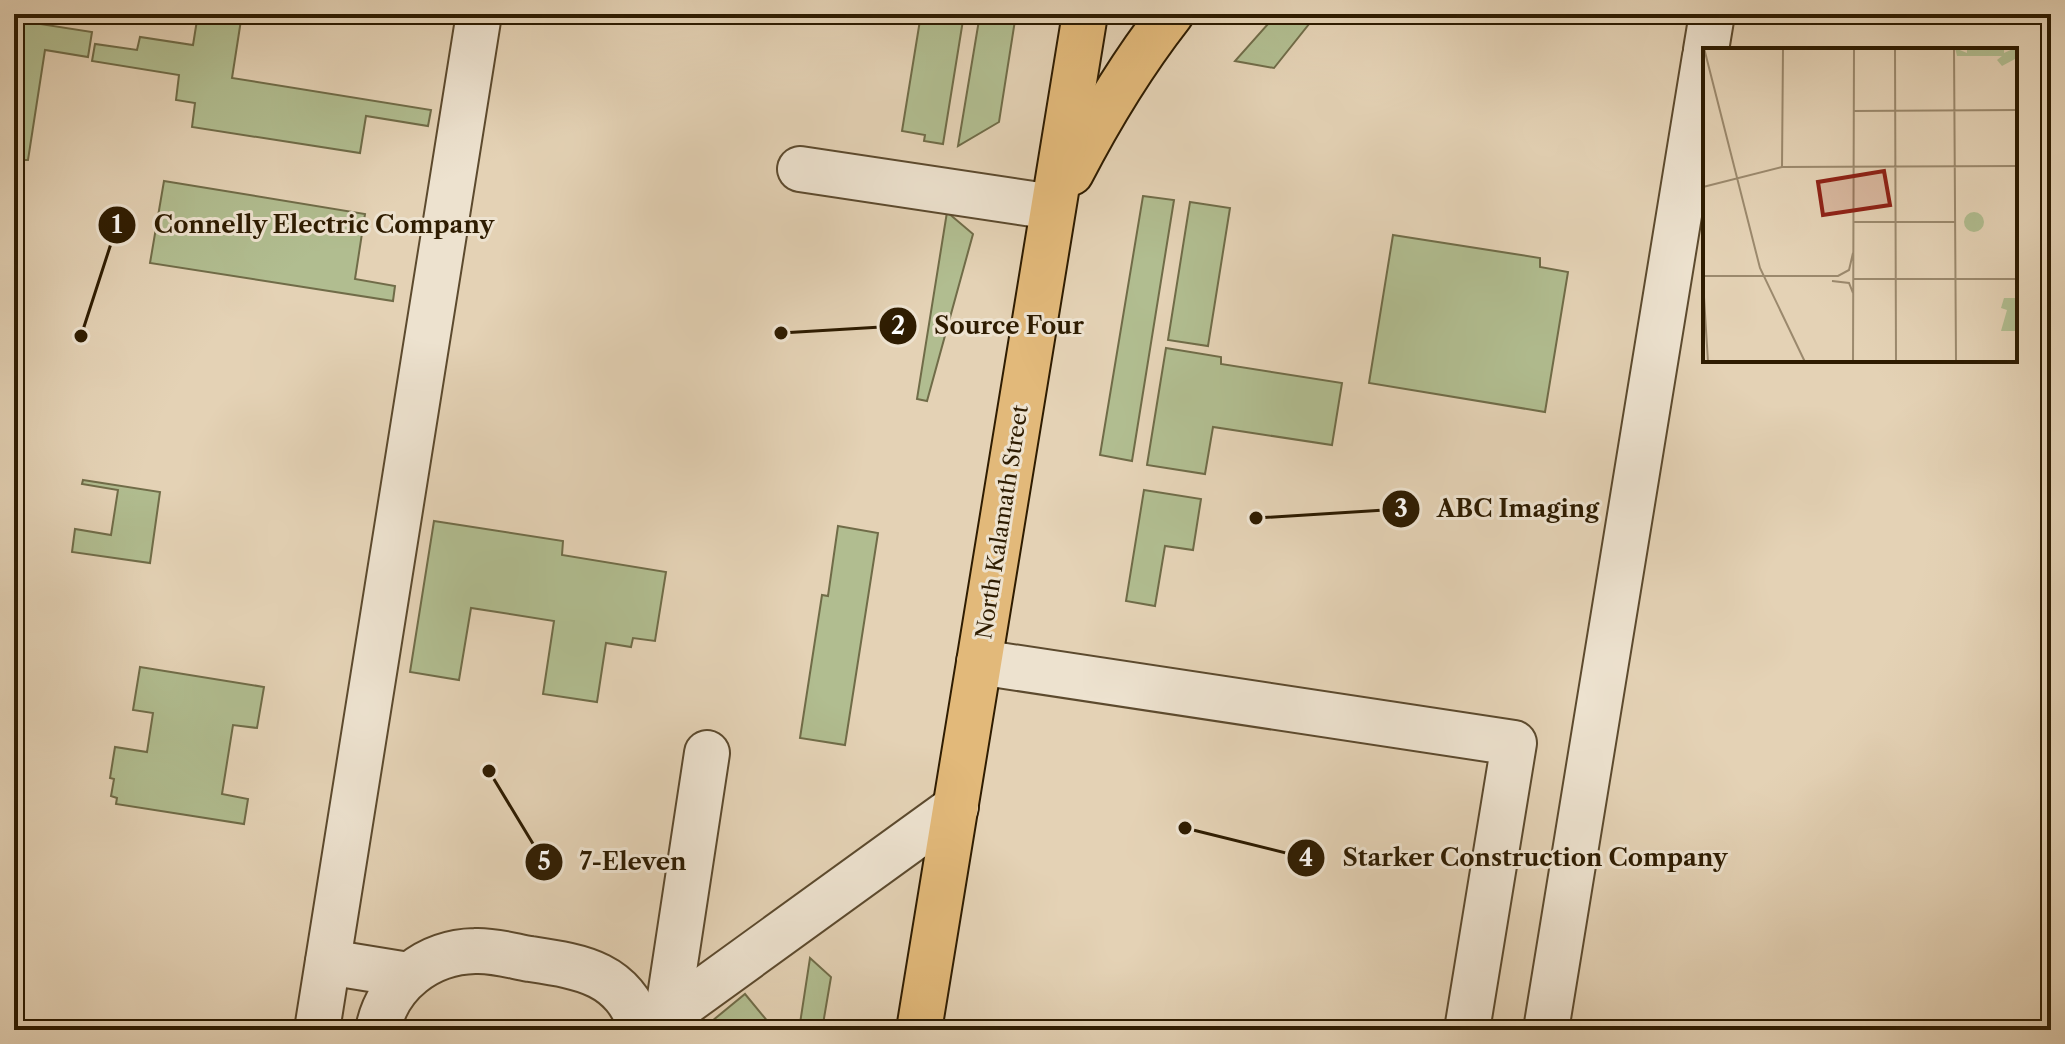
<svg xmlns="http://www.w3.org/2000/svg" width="2065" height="1044" font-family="'Libre Caslon Text',serif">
  <rect width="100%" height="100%" fill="#e4d2b5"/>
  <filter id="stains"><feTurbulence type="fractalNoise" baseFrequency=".0025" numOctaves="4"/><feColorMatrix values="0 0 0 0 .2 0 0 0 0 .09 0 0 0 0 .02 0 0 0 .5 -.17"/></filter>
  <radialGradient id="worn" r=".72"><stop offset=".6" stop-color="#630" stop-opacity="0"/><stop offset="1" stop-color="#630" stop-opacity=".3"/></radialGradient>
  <g fill="#b1bd90" stroke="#706c48" stroke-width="2">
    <path d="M14 14H41L40 24 92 32 88 57 45 50 28 160H23L22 168 14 167Z"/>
    <path d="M198 14 241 20 232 78 431 110 428 126 366 116 360 153 192 127 195 103 176 100 179 75 92 61 95 44 137 50 140 37 193 45Z"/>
    <path d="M921 14H964L943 144 924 141 925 135 902 131Z"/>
    <path d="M980 14H1016L999 122 958 146Z"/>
    <path d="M1277 14H1317L1274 68 1235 61Z"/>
    <path d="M164 181 365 214 355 279 395 286 393 301 150 263Z"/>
    <path d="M1143 196 1174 200 1132 461 1100 455Z"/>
    <path d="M1190 202 1230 208 1208 346 1168 340Z"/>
    <path d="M947 212 973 234 927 401 917 399Z"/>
    <path d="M1393 235 1540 258V267L1568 272 1545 412 1369 383Z"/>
    <path d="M1166 348 1221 357V364L1342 383 1332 445 1213 427 1205 474 1147 465Z"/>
    <path d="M83 480 160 492 150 563 72 552 75 529 111 535 118 490 82 484Z"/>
    <path d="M1144 490 1201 499 1193 550 1165 546 1155 606 1126 601Z"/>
    <path d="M434 521 563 541 562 555 666 572 655 641 633 638 631 647 606 643 597 702 543 694 554 621 471 608 459 680 410 672Z"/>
    <path d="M838 526 878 533 845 745 800 738 822 595 828 596Z"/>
    <path d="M140 667 264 687 257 728 233 725 222 794 248 799 244 824 116 804 117 798 111 796 114 779 110 778 115 747 147 752 153 713 133 710Z"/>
    <path d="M810 958 831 977 822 1030H799Z"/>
    <path d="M745 994 769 1023 768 1030H701Z"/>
  </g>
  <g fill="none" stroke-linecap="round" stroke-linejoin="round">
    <g stroke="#5c4a2e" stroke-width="48">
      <g id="minor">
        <path d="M1706 50 1712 14"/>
        <path d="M800 169 1053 207"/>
        <path d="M979 662 1514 743 1467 1030"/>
        <path d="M328 962 408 975"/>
        <path d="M667 1016 707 753"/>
        <path d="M317 1030 479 14"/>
        <path d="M378 1030C387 983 428 952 475 951 493 950 513 956 530 959 583 967 624 973 642 1030"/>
        <path d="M648 1030 956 807"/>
        <path d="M1546 1030 1705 56"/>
      </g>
    </g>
    <g stroke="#2e1c01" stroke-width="48">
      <g id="major">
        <path d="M1071 173C1100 117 1132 64 1171 14"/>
        <path d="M919 1030 1085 14"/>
      </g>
    </g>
    <use href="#minor" stroke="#ede2cf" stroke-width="44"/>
    <use href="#major" stroke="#e2b97a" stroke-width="44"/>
  </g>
  <g text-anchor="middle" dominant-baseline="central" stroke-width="6" stroke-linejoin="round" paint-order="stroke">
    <g font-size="22" fill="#2e1c01" stroke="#ede2cf">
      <text transform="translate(1002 522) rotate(-81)">North Kalamath Street</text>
    </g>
  </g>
  <g transform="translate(1703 48)">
    <rect width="314" height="314" fill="#e4d2b5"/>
    <path d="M252 0 264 5V0H301V5L312 0V11L299 18 294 12 299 8H254ZM261 174a10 10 0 1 1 20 0a10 10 0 1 1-20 0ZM301 250H314V283H298L304 262 298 260Z" fill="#b1bd90"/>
    <path fill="none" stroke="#9b896d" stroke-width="2" d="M1 0 57 220 102 314M192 0 193 314M251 0 253 314M150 63 314 62M79 119 80 0M0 139 79 119 314 118M150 174H253M0 228H135L146 222 150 205M151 231H314M0 233 5 314M129 233 146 235 150 245M150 314 151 0"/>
    <path fill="#8f2418" fill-opacity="0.15" stroke="#8f2418" stroke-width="4" d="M181 123 187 157 120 167 115 134Z"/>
    <rect width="314" height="314" fill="none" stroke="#2e1c01" stroke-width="4"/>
  </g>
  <path fill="none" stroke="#2e1c01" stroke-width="3" d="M81 336L117 225M781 333L898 326M1256 518L1401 509M1185 828L1306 858M489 771L544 862"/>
  <g fill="#2e1c01" stroke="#ede2cf" stroke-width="3">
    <circle cx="81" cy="336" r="8"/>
    <circle cx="781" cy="333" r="8"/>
    <circle cx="1256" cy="518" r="8"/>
    <circle cx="1185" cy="828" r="8"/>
    <circle cx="489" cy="771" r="8"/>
    <circle cx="117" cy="225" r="20"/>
    <circle cx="898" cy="326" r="20"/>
    <circle cx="1401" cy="509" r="20"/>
    <circle cx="1306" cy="858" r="20"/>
    <circle cx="544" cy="862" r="20"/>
  </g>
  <g font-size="24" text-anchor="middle" font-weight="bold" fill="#fff">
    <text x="117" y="233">1</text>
    <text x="898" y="334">2</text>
    <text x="1401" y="517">3</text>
    <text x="1306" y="866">4</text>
    <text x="544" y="870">5</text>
  </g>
  <g font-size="24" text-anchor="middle" font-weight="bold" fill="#2e1c01" stroke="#ede2cf" stroke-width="6" stroke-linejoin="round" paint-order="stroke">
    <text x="324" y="233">Connelly Electric Company</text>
    <text x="1009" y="334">Source Four</text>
    <text x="1518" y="517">ABC Imaging</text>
    <text x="1535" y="866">Starker Construction Company</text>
    <text x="633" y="870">7-Eleven</text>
  </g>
  <rect width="2065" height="1044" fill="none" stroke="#e4d2b5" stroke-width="48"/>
  <rect x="16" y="16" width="2033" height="1012" fill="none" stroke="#2e1c01" stroke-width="4"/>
  <rect x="24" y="24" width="2017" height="996" fill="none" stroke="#2e1c01" stroke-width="2"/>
  <rect width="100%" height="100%" filter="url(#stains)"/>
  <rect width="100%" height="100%" fill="url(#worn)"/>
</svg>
